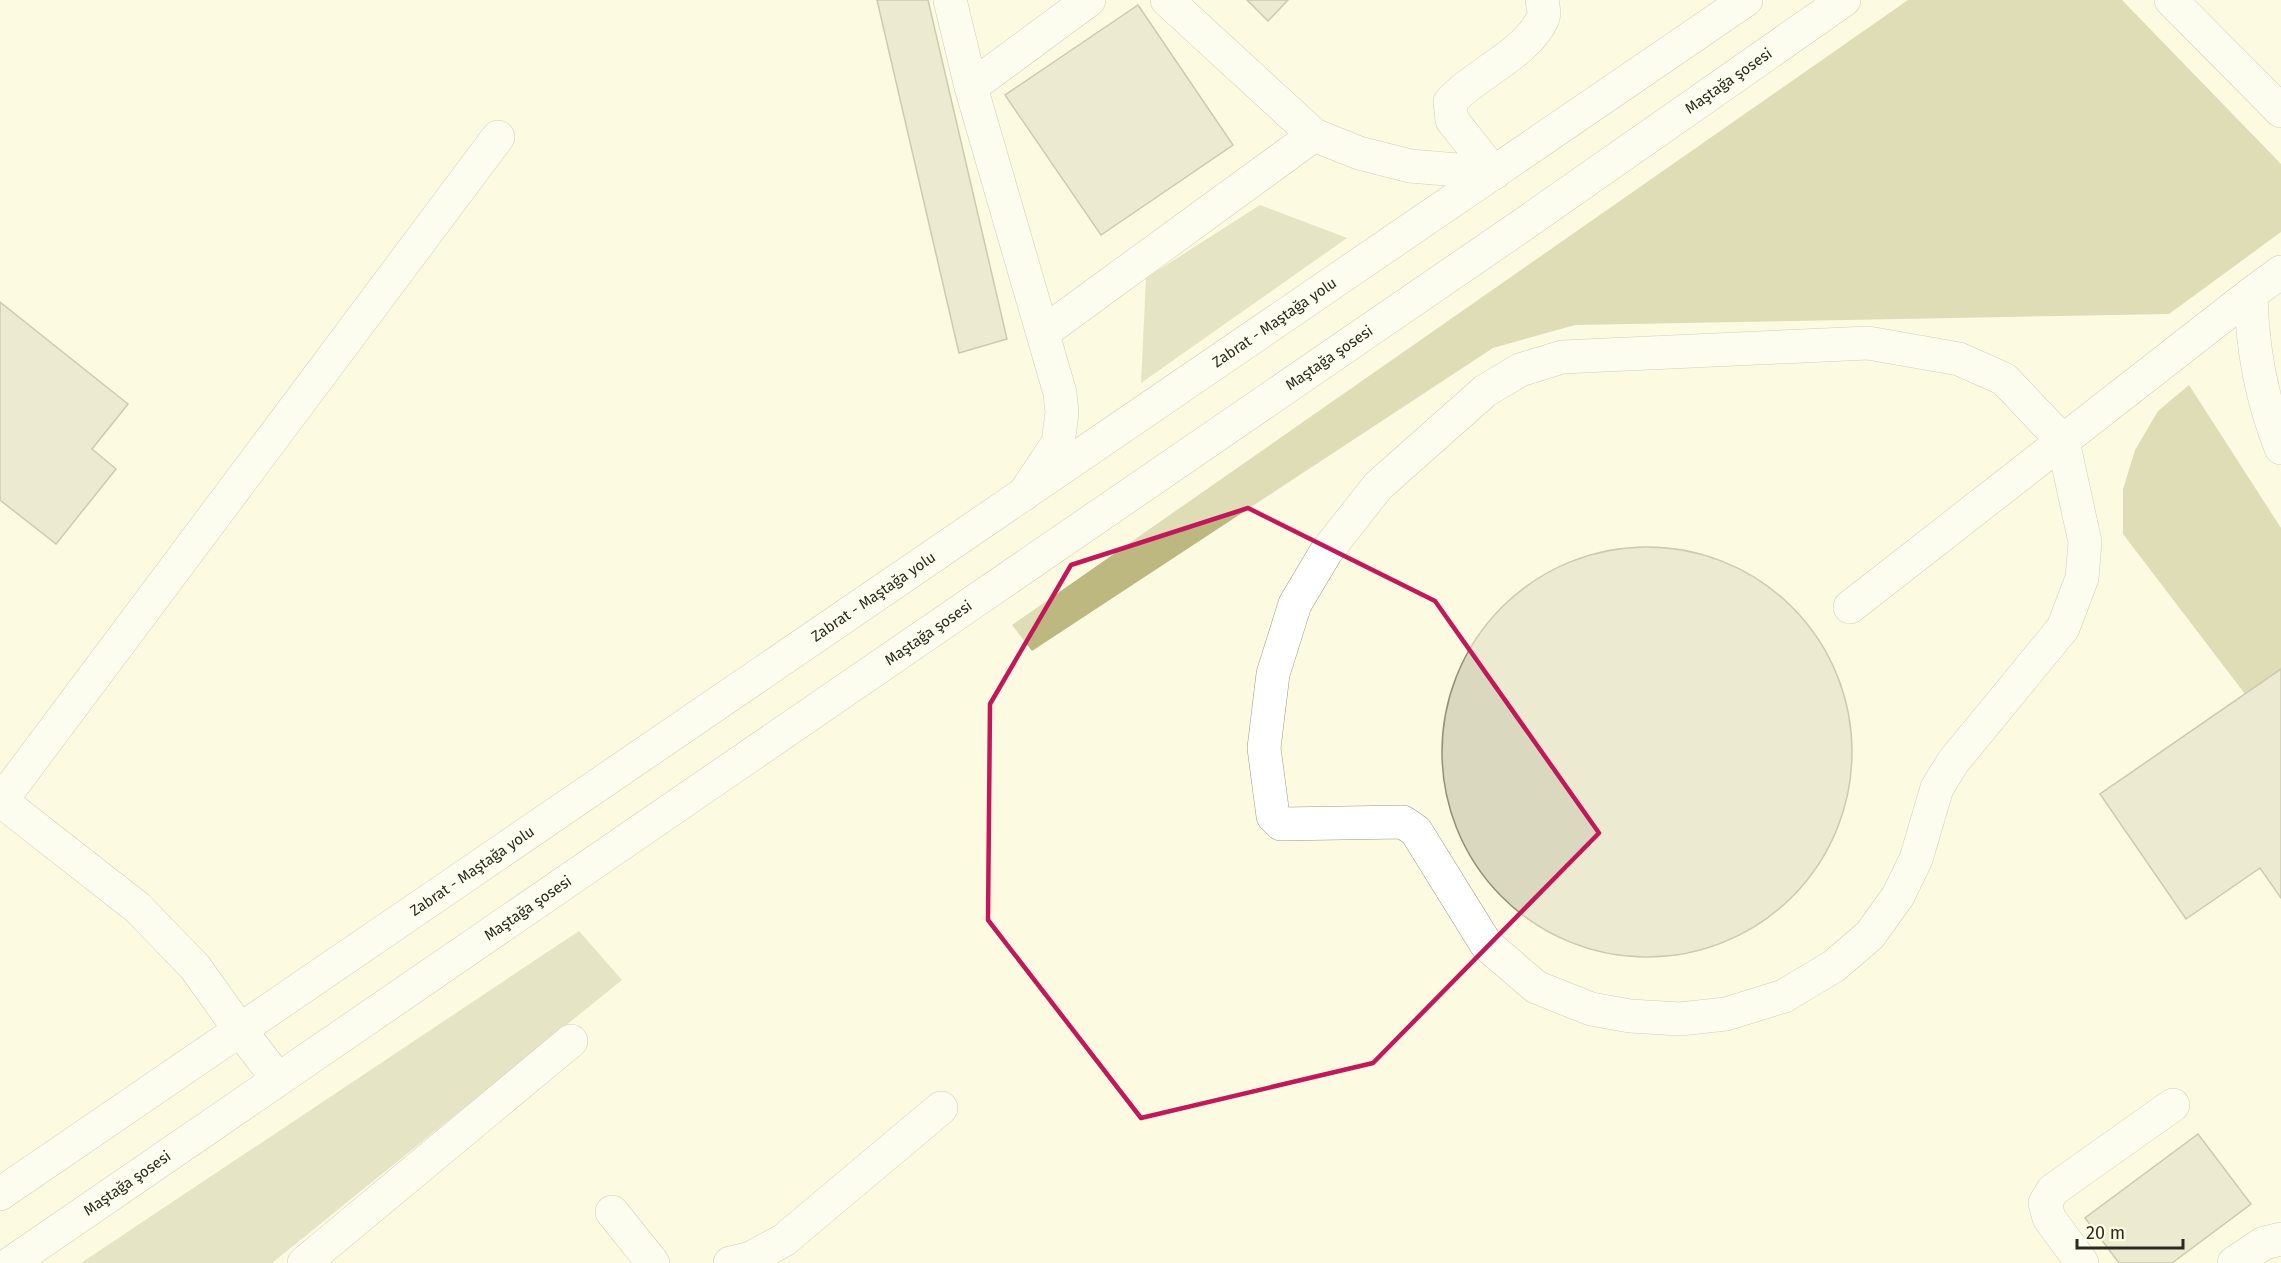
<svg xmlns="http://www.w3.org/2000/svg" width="2281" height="1263" font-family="'Fira Sans',sans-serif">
  <rect width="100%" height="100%" fill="#fcfbe1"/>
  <g fill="#cbc89f">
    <path d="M1260 205 1347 238 1141 383 1146 278Z"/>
    <path d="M579 931 622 980 272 1263H81Z"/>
  </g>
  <g fill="#bcb880">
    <path d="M1908 0H2122L2281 164V232L2169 314 1575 325 1493 348 1032 651 1012 625Z"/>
    <path d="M2189 385 2281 528V669L2245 694 2123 534V489L2135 450 2158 411Z"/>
  </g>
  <g fill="#dad8bf" stroke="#929079" stroke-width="1.5">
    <path d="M877 0H928L1007 339 959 353Z"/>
    <path d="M1247 0H1288L1268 21Z"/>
    <path d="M1138 5 1233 145 1101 235 1005 95Z"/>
    <path d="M0 302 128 404 92 449 116 469 56 544 0 500Z"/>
    <circle cx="1647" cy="752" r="205"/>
    <path d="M2281 669V898L2260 868 2186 919 2100 794Z"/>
    <path d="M2198 1134 2251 1204 2172 1263H2119L2085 1218Z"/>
  </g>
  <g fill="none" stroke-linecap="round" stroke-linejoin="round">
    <g stroke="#9c9a83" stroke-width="34">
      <g id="minor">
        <path d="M950 0 971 87"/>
        <path d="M1167 0 1314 135 1359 153 1410 166 1494 173"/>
        <path d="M2171 0 2281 111"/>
        <path d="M1494 173 1452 120 1450 102C1476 73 1527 54 1543 18 1545 13 1543 6 1542 0"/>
        <path d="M2281 272 2251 294C2252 349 2261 398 2281 448"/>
        <path d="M1044 332 1314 135"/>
        <path d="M1868 343 1959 359 2004 379 2063 441 2085 542 2082 578 2063 628 1953 762 1937 788 1916 859 1898 896 1870 935 1834 966 1784 996 1726 1014 1680 1019 1630 1016 1591 1009 1536 987 1486 944 1416 831 1403 822 1281 824 1273 816 1264 748 1273 674 1295 604 1326 552 1378 486 1485 391 1520 370 1562 357Z"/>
        <path d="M1024 494 1058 443 1062 413 1060 393 971 87 1089 0"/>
        <path d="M1850 607 2251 294"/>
        <path d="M0 800 138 908 195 967 240 1030"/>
        <path d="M1 801 498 137"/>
        <path d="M612 1212 653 1263"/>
        <path d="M304 1263 571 1041"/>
        <path d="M730 1263 751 1258 784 1240 941 1108"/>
        <path d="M2082 1263 2049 1218 2045 1203 2053 1190 2173 1105"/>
        <path d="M2234 1263 2264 1243 2281 1239"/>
      </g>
    </g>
    <g stroke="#9c9a83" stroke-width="34">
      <g id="major">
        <path d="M240 1030 277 1078"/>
        <path id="s1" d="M0 1194 1746 0"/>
        <path id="s2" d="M11 1263 1524 224 1844 0"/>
      </g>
    </g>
    <use href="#minor" stroke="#fff" stroke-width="33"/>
    <use href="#major" stroke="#fff" stroke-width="33"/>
  </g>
  <path d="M0 0H2281V1263H0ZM1248 508 1435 601 1599 833 1373 1063 1141 1118 988 920 990 704 1071 565Z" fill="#fcfbe1" fill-opacity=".55" fill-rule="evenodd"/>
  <path fill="none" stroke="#c2185b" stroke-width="4.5" stroke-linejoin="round" d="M1248 508 1435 601 1599 833 1373 1063 1141 1118 988 920 990 704 1071 565Z"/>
  <g text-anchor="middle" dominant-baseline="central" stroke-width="4.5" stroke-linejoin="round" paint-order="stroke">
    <g font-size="15" fill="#2a2a20" stroke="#fcfbe1">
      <text stroke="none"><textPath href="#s2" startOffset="2085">Maştağa şosesi</textPath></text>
      <text stroke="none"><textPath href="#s1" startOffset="1544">Zabrat - Maştağa yolu</textPath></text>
      <text stroke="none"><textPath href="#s2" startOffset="1599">Maştağa şosesi</textPath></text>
      <text stroke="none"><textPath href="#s1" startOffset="1058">Zabrat - Maştağa yolu</textPath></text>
      <text stroke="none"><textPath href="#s2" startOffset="1113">Maştağa şosesi</textPath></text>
      <text stroke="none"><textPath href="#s1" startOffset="572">Zabrat - Maştağa yolu</textPath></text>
      <text stroke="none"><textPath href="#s2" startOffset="627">Maştağa şosesi</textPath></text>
      <text stroke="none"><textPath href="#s2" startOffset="141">Maştağa şosesi</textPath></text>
    </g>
  </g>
  <path d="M2077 1239v9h106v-9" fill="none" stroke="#2a2a20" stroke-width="3"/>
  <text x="2086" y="1239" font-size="18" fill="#2a2a20" stroke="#fcfbe1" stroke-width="4.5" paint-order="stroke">20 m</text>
</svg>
